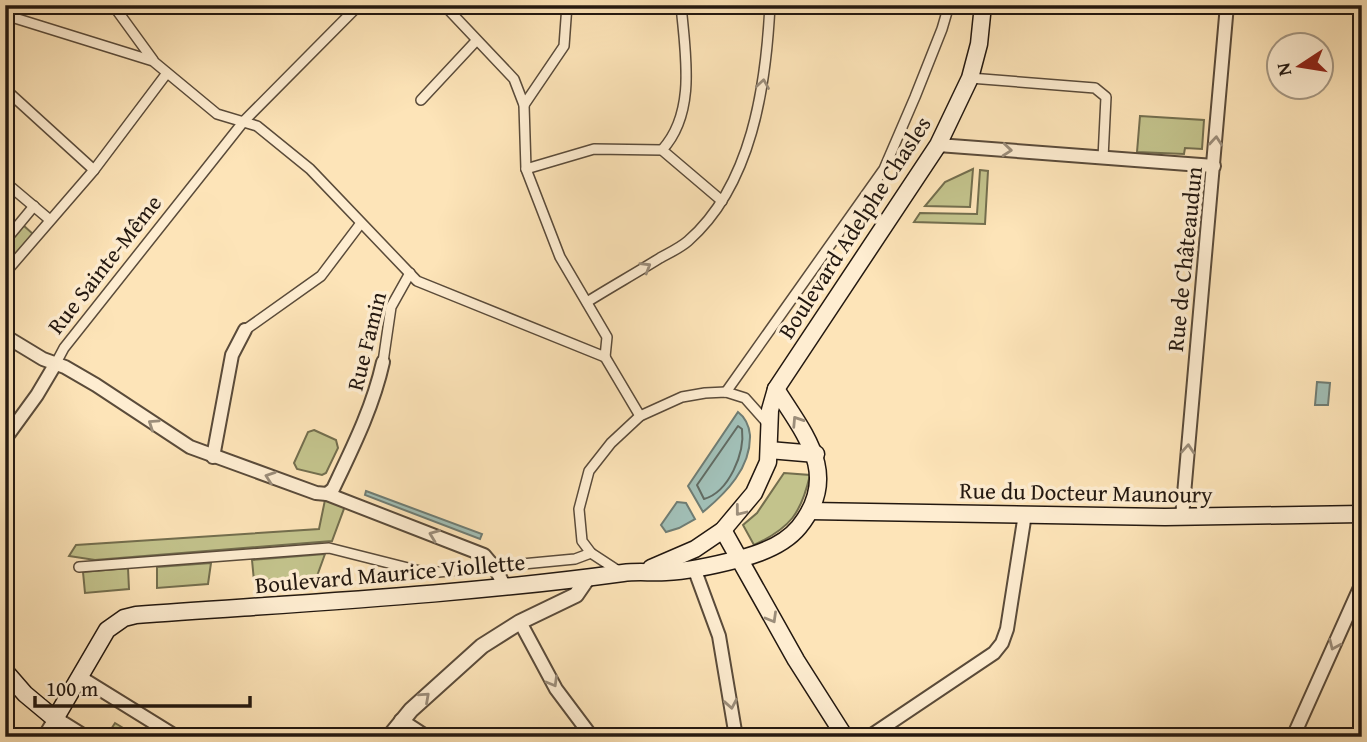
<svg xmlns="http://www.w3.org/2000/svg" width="1367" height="742" font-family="'Gentium Book Plus',serif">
  <rect width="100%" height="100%" fill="#fde4b8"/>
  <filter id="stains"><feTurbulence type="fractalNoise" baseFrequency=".00286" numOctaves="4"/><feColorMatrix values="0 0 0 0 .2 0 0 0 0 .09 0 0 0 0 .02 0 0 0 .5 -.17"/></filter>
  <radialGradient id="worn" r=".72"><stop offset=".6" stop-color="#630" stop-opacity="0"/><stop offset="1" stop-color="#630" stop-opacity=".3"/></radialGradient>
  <g fill="#c3c38c" stroke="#736e4e" stroke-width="2">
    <path d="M1140 116 1204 120 1202 149 1185 148 1184 154 1137 152Z"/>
    <path d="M973 169 970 207 925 206 945 182Z"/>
    <path d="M980 170 988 171 985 224 914 222 920 213 977 214Z"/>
    <path d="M23 225 33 234 5 266V246Z"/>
    <path d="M314 430 336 440 338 448 326 473 322 475 297 469 294 463 308 432Z"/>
    <path d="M784 473 810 475C801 514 790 528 754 545L743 525 757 513Z"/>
    <path d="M325 500 345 506 332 541 95 560 69 556 76 545 319 529Z"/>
    <path d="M325 554 317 576 254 581 252 560Z"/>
    <path d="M211 563 208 584 157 588V567Z"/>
    <path d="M128 568 129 589 85 593 83 572Z"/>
    <path d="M115 723 138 737H106Z"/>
  </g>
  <g fill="#a1beb5" stroke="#6f7c73" stroke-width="2">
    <path d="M1317 382 1330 383 1328 405H1315Z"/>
    <path d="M738 412C746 418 749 426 750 435 751 468 726 493 703 512L688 486Z"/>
    <path d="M366 491 482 534 480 539 365 495Z"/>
    <path d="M677 502 686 503 695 519 679 528 666 532 661 525Z"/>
  </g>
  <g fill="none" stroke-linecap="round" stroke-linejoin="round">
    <path stroke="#626b62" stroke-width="2" d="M738 426 742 429C745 453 729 492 704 499L697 485Z"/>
    <g stroke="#5a4b3a" stroke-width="12">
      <g id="pedestrian">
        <path d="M113 5 153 60"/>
        <path d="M444 5 514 79 524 105 526 169 560 257 607 337 605 357"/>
        <path d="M5 15 153 61 217 114 257 126 310 169 417 281 605 357"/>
        <path d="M970 78 1095 88 1106 97 1103 158"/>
        <path d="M5 89 94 170"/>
        <path d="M421 100 476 41"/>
        <path d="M524 105 564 46 567 5"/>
        <path d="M662 150C697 112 685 52 681 5"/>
        <path d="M526 169 594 149 662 150 722 201"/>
        <path d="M5 182 50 220"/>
        <path d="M5 241 34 206"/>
        <path d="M5 273 94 170 167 73"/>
        <path d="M587 302C611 287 636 273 660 258 669 253 680 248 688 241 752 185 766 86 770 5"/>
        <path d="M245 330 321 276 361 223"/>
        <path d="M605 357 640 416"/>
        <path d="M383 362 391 307 410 273"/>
        <path d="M56 363 64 348 244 121 359 5"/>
        <path d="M726 392 884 169 915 97 942 29 949 5"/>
        <path d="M79 567 329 548 428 573 575 559 591 553"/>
        <path d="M620 572 591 553 582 541 579 509 589 471 611 443 640 416 682 397 705 393 726 392 745 398 769 425"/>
      </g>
    </g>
    <g stroke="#5a4b3a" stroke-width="16">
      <g id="minor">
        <path d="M938 145 1214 166"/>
        <path d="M5 336 43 359 65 367 96 385 190 447 316 493 327 494 484 555 495 568 505 587"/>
        <path d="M5 439 37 395 56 363"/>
        <path d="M213 457 232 355 245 330"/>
        <path d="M327 494 333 489C353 447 373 407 383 362"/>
        <path d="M1182 517 1227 5"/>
        <path d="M694 568 719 636 736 737"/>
        <path d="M520 622 556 689 592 737"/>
        <path d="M80 677 177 737"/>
        <path d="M401 720 427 737"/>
        <path d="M44 737 55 719"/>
        <path d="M869 737 994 653 1002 643 1007 629 1025 514"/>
        <path d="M1293 737 1362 583"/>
      </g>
    </g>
    <g stroke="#5a4b3a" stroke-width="18">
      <g id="tertiary">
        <path d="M55 719 84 737"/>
        <path d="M389 737 411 710 482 646 520 622 576 595 587 579"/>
      </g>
    </g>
    <g stroke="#231810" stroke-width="19">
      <g id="secondary">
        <path d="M769 450 816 454"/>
        <path d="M810 511 1165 517 1362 514"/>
        <path d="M723 530 796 660 845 737"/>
        <path d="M651 568 695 549 723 530 754 493 768 462 770 410 776 389 938 145 970 78 979 44 983 5"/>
        <path d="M5 671 25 694 55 719 107 630 124 618 136 615C299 603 462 595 623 573 638 571 651 573 666 572 690 571 716 565 739 559 759 554 785 544 799 527 841 475 805 435 776 389"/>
      </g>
    </g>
    <use href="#pedestrian" stroke="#feedd1" stroke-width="9"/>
    <use href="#minor" stroke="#feedd1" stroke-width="12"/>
    <use href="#tertiary" stroke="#feedd1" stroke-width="14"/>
    <use href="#secondary" stroke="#feedd1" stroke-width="16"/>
  </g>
  <defs><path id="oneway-chevron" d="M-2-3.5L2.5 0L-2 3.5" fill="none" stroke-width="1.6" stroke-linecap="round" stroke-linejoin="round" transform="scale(1.75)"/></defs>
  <g stroke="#9b8d7a">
    <use href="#oneway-chevron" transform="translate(763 84) rotate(-81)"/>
    <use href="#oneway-chevron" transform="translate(1216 141) rotate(-85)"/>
    <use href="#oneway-chevron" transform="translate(1007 150) rotate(5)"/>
    <use href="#oneway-chevron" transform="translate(646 267) rotate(-31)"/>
    <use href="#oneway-chevron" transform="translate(797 421) rotate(-123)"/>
    <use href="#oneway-chevron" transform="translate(153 424) rotate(-146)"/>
    <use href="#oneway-chevron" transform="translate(1188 449) rotate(-86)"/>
    <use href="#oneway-chevron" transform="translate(270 477) rotate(-161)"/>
    <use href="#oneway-chevron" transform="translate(740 511) rotate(128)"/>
    <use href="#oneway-chevron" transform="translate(434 535) rotate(-159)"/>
    <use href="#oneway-chevron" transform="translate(772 618) rotate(60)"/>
    <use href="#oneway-chevron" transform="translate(1334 645) rotate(114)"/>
    <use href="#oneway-chevron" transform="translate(553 682) rotate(60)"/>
    <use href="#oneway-chevron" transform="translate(425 697) rotate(-42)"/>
    <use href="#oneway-chevron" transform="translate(731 704) rotate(80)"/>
  </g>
  <g text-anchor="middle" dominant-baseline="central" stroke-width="7" stroke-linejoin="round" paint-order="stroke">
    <g font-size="23" fill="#231810" stroke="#feedd1">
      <text transform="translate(854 227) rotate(-57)">Boulevard Adelphe Chasles</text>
      <text transform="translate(1184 259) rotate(-84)">Rue de Châteaudun</text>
      <text transform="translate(104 264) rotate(-52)">Rue Sainte-Même</text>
      <text transform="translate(366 341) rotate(-76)">Rue Famin</text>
      <text transform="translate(1086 492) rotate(1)">Rue du Docteur Maunoury</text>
      <text transform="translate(390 573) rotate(-5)">Boulevard Maurice Viollette</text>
    </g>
  </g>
  <rect width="1367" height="742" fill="none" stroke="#fde4b8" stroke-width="28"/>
  <rect x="7" y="7" width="1353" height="728" fill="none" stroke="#231810" stroke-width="3.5"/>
  <rect x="14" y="14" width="1339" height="714" fill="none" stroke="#231810" stroke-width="2"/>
  <g transform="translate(1300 66) rotate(258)"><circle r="33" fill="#feedd1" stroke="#a69884" stroke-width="2"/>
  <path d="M0-5L12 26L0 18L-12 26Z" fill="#8f2418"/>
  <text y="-10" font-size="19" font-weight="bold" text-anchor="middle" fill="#231810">N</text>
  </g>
  <path d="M35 696v10h215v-10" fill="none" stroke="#231810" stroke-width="3.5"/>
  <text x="46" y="696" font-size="21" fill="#231810" stroke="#feedd1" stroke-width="5" paint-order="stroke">100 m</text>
  <rect width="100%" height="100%" filter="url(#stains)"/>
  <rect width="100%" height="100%" fill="url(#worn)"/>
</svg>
